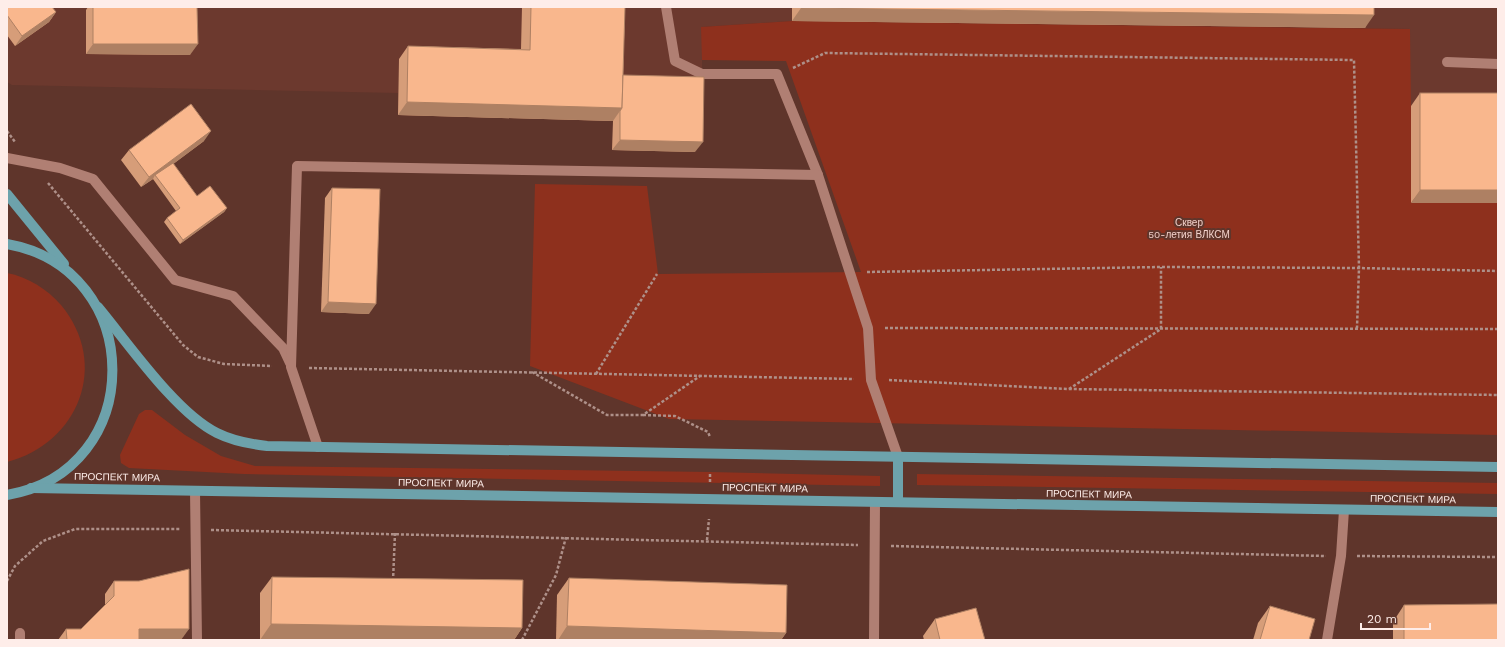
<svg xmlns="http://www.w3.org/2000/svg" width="1505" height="647" font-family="'Work Sans',sans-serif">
  <rect width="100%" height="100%" fill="#5f352b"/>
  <path fill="#6c392e" d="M7 7H1498V203H1411L1409 29 792 21 702 27V74L613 121 398 115V93L12 85 7 82Z"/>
  <g fill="#8e301d">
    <path d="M792 21 1410 29 1411 106 1498 203V435L669 419 530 366 535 184 647 186 658 274 861 272 786 61 702 60 701 27Z"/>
    <path d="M7 273C28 277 47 289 61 305 110 364 79 443 7 462Z"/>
    <path d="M145 410H152L185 435 221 456 255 466 710 472 880 476V486L244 474 129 468 121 463 120 455 139 414Z"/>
    <path d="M917 474 1498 483V494L917 485Z"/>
  </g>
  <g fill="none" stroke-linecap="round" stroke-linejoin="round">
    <g stroke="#ae9089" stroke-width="2.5" stroke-dasharray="3 2" stroke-linecap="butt">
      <path d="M793 68 825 53 1354 60 1359 268 1357 328"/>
      <path d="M7 131 15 142"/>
      <path d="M48 183 183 345 198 357 224 364 272 366"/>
      <path d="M867 272 1161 267 1359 268 1498 271"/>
      <path d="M885 328 1498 329"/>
      <path d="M309 368 854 379"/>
      <path d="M532 372 607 415H643L700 376"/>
      <path d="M596 374 657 274"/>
      <path d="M889 380 1068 389 1498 395"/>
      <path d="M1069 389 1161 329V267"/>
      <path d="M643 415 675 416 708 432 710 437"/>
      <path d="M710 482V472"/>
      <path d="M211 530 858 545"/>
      <path d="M707 540 709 519"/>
      <path d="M891 546 1326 556"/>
      <path d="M1357 556 1498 557"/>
      <path d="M7 581 15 566 43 541 75 529H180"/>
      <path d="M393 581 395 533"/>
      <path d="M522 640 556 575 566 537"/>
    </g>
    <g stroke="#b07f73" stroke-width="10">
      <path d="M666 7 675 61 702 74H777L818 175 868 328 871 380 898 457"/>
      <path d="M1447 62 1498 64"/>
      <path d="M7 158 60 168 93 179 175 280 233 296 283 348 290 363"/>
      <path d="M318 447 291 367 297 166 818 175"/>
      <path d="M195 491 197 640"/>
      <path d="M20 640V633"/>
      <path d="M874 640 875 502"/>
      <path d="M1327 640 1341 556 1344 510"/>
    </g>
    <g stroke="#6da2ab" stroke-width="10">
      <path d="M7 194 64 264"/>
      <path d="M7 244C147 269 148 471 7 495"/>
      <path d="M98 307C128 343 176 413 217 433 233 441 249 444 267 446L1498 467"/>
      <path d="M31 488 1498 512"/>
      <path d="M898 502V457"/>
    </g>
  </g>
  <g fill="#d69d79">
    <path d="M7 7 56 12 49 22 15 46 7 35Z"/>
    <path d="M88 7H197L190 55 86 54V10Z"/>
    <path d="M522 7H625L623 75 695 152 612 150 613 121 398 115 399 59 408 46 521 49Z"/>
    <path d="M792 7H1374L1365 28 792 21Z"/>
    <path d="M1420 93H1498L1411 203V106Z"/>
    <path d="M204 141 173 164 197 196 227 208 224 212 180 244 164 222 167 218 176 211 153 179 141 187 121 160 129 150Z"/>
    <path d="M332 188 369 314 321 312 325 198Z"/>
    <path d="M272 577 522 628 514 640H260V593Z"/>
    <path d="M569 578 786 633 781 640H556L557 595Z"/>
    <path d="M114 581 181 640H58L66 629H81L105 605V594Z"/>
    <path d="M1404 605 1498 640H1393V622Z"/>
    <path d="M1270 606 1309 640H1253L1258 623Z"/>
    <path d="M935 619 985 640H924L923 636Z"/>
  </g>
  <g fill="#ae8063">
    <path d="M801 8 1374 15 1365 28 792 21Z"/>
    <path d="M56 12 49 22 15 46 22 36Z"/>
    <path d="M93 44H198L190 55 86 54Z"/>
    <path d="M407 102 622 108 613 121 398 115Z"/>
    <path d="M211 131 204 141 156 177 155 175 153 179 141 187 149 177Z"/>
    <path d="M620 140 703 142 695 152 612 150Z"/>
    <path d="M1420 190H1498V203H1411Z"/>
    <path d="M227 208 224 212 180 244 183 240Z"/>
    <path d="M328 302 376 304 369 314 321 312Z"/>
    <path d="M271 624 522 628 514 640H260Z"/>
    <path d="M567 626 786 633 781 640H558Z"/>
    <path d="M139 629H189L181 640H131Z"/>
  </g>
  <g fill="#f9b78d" stroke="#ae8063">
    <path d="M7 7H52L56 12 22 36 7 15Z"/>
    <path d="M93 7H197L198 44H93Z"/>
    <path d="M531 7H625L622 108 407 102 408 46 530 50Z"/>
    <path d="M801 7H1374V15L801 8Z"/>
    <path d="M623 75 704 77 703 142 620 140V111L622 108Z"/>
    <rect x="1420" y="93" width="78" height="97"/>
    <path d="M191 104 211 131 149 177 129 150Z"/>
    <path d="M173 163 197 196 210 186 227 208 183 240 167 218 180 208 155 175Z"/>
    <path d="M332 188 380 189 376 304 328 302Z"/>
    <path d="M189 569V629H139V640H67L66 629H81L114 596V581H139Z"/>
    <path d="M272 577 523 580 522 628 271 624Z"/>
    <path d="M569 578 787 585 786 633 567 626Z"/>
    <path d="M1498 604V640H1404V605Z"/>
    <path d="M1270 606 1315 619 1309 640H1260Z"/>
    <path d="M976 608 985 640H940L935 619Z"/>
  </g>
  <g text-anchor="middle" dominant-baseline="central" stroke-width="4" stroke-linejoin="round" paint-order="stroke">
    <g font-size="10" fill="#f3d2cb" stroke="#5f352b">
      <text x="1189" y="222">Сквер<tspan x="1189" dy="12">50-летия ВЛКСМ</tspan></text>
    </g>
    <g font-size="10" fill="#feede9" stroke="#5f352b">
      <text transform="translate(117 477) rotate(1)">ПРОСПЕКТ МИРА</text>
      <text transform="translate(441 483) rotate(1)">ПРОСПЕКТ МИРА</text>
      <text transform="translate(765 488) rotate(1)">ПРОСПЕКТ МИРА</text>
      <text transform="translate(1089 494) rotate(1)">ПРОСПЕКТ МИРА</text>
      <text transform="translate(1413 499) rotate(1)">ПРОСПЕКТ МИРА</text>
    </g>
  </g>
  <rect width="1505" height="647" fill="none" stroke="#feede9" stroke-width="16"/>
  <path d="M1361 623v6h69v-6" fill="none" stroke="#feede9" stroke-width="2"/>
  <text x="1367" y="623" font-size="12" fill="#feede9" stroke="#5f352b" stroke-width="3" paint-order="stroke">20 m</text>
</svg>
